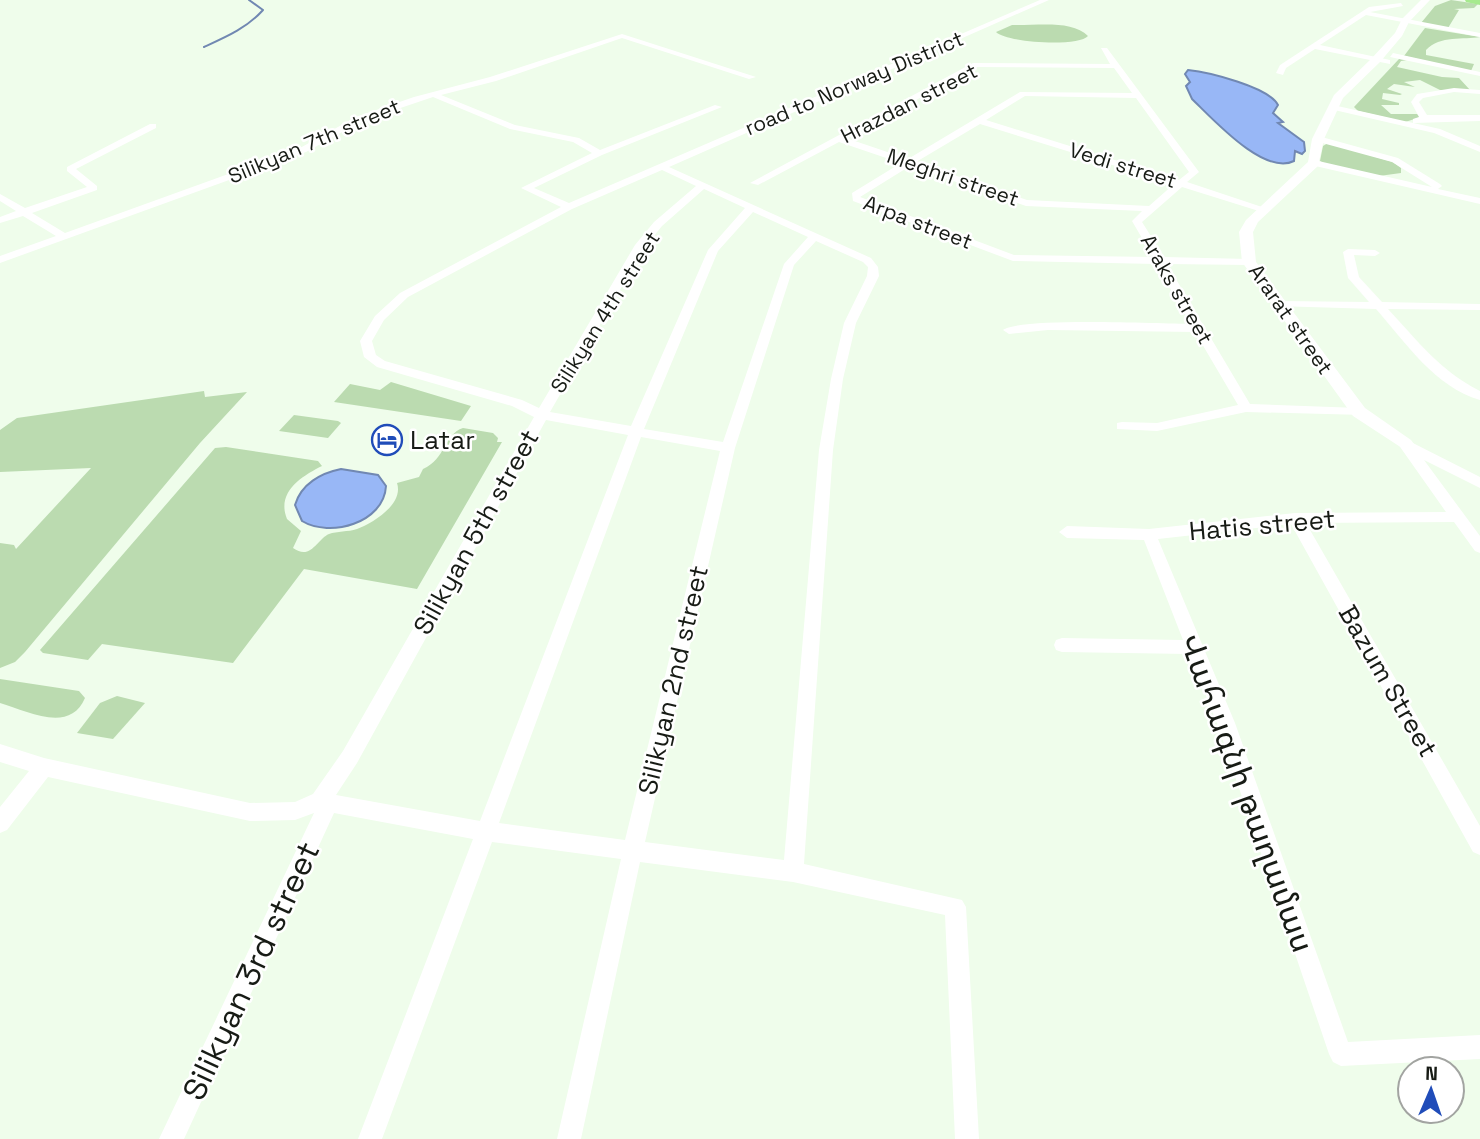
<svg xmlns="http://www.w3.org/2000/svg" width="1480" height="1139" font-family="'Space Grotesk','Noto Sans Armenian',sans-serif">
  <rect width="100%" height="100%" fill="#effdeb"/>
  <g fill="#bbdbb0">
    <path d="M1451 0 1478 4 1474 8 1454 9 1459 10 1448 28 1421 23 1435 6Z"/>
    <path d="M1012 25C1034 26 1072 19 1088 36 1079 47 1007 43 996 32Z"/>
    <path d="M1425 28 1480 37C1464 40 1440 35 1426 50V55L1474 64 1471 71 1404 56Z"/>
    <path d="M1399 59 1407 60 1401 61 1397 67 1442 77 1459 78 1470 90H1440L1420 80 1404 82 1415 87 1394 84 1387 89 1402 94 1400 95 1383 93 1382 99 1399 103V105H1381L1391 114H1417L1421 117 1405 122 1358 111 1354 107Z"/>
    <path d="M1328 143 1393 162 1401 168V173L1379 176 1325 164 1320 161 1323 146Z"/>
    <path d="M391 382 471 406 461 421 334 402 350 384 380 390Z"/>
    <path d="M204 391 205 397 247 392 200 443 25 652 15 662 0 668V543L14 545 16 549 91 468 0 472V430L17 418Z"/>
    <path d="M294 415 338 421 341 423 328 438 279 431Z"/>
    <path d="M463 428 493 433 498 438 497 442H502L417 589 304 569 233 663 102 644 88 660 43 653 40 650 215 448 226 447 318 461 322 466C302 476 276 492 287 519L301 531 293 548C311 561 317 539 329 534 337 531 348 532 357 529 373 523 404 504 397 483L419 477 423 469C446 459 444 434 463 428Z"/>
    <path d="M0 679 79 691 85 698C70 734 27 711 0 703Z"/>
    <path d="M117 696 145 703 113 739 77 733 100 703Z"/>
  </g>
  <g fill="#98b7f6" stroke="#7188b2" stroke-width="2">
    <path d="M1188 70C1208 72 1269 87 1278 105L1273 113 1283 122 1278 123 1304 142 1305 151 1302 154 1295 151 1294 161C1264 176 1213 119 1192 99L1186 86 1190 82 1185 74Z"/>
    <path d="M341 469 378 475 386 486C384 523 330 538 302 521L295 505C301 484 321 473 341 469Z"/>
  </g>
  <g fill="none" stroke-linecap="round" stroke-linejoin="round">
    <path stroke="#7188b2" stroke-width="2" d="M204 47C226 37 247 28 263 10L249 0"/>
    <g fill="#fff" fill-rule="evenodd">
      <path d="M1040 0H1049L669 167 871 258 878 267 879 276 856 323 843 379 833 450 804 864 962 900 966 907 979 1139H955L945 915 793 882 640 862 581 1139H557L621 859 492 842 382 1139H358L473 839 334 813 184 1139H159L314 813 295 820 250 821 48 777 7 830 0 833V807L29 771 0 762V744L44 758 250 803 295 802 313 794 343 751 534 417 512 406 377 367 364 357 360 341 375 316 400 293 561 207 521 188 592 153 573 142 510 129 433 97 362 121 306 152 0 263V256L56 236 23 216 0 223V217L16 211 0 201V194L25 208 87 187 67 171V167L150 124H156V128L76 169 97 186V190L32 213 65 233 300 148 356 117 414 97 490 77 622 34 756 77 749 79 622 38 496 81 441 95 515 125 579 138 600 150 715 105 722 107 602 155 534 188 569 203ZM662 170 696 186 654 222 635 245 539 408 522 400 385 361 376 355 372 341 384 320 408 297 572 209ZM704 189 745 208 708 250 631 426 550 412 644 248 662 226ZM753 212 808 237 784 264 723 442 644 429 718 251ZM816 241 863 262 868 267 867 276 844 323 831 379 819 450 784 860 645 842 735 448 794 265ZM546 420 628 435 480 821 336 795 357 763ZM641 437 720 451 625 840 499 823Z"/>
      <path d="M1401 3 1403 6 1370 12 1480 33V37L1366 15 1320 45 1390 60V64L1315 49 1286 68 1283 75 1276 73 1280 65 1369 7Z"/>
      <path d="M1101 48H1107L1199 172 1187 182 1271 210 1262 212 1182 187 1142 222 1164 257 1249 259 1254 262 1249 265 1167 264 1250 404 1359 408 1364 409V415L1246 412 1157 431 1117 429V423L1122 422 1157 423 1238 405 1195 332 1048 330 1009 334 1003 330C1020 317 1161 324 1191 324L1156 264 1013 261 853 201 852 193 901 163 839 142 758 185 750 183 973 63 1110 64ZM977 67 1114 68 1132 93 1020 92 908 159 846 138ZM1025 96 1136 98 1189 172 1179 180 986 120ZM980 124 1174 184 1149 206 1027 200 916 162ZM910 166 1026 206 1142 211 1132 221 1153 257 1014 255 860 197Z"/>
      <path d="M1393 53 1480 72V76L1390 57Z"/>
      <path d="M1454 88 1480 90V94L1454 92 1423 98 1419 102 1427 115H1480V121L1413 123V119L1419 117 1411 102 1417 94Z"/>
      <path d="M1333 105 1440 129 1480 146V152L1434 133 1330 109V105Z"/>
      <path d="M1318 136 1398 158 1440 184 1442 186 1438 189 1480 198V204L1311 165 1309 163 1314 160 1432 187 1392 162 1315 141 1314 139Z"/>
      <path d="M1348 249 1375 250 1380 253 1375 256 1354 255 1359 277 1382 302 1480 304V310L1388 309C1419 342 1439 370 1480 391V400C1435 387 1406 343 1376 309L1275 306V302L1279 301 1369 302 1348 278 1343 252Z"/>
      <path d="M1405 439 1480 477V488L1424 460 1480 536V553L1475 551 1454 522 1306 523 1480 826V855L1473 852 1291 524 1158 539 1235 723 1348 1042 1480 1035V1059L1341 1066 1333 1062 1329 1054 1217 723 1189 654 1062 652 1056 650 1054 645 1056 640 1062 638 1183 640 1144 540 1067 538 1059 532 1067 526 1149 529 1295 513 1446 512 1398 444Z"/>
    </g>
    <path fill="#fff" fill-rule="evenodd" d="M1421 0H1430L1409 22 1402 36 1380 62 1343 98 1324 139 1318 166 1258 222 1253 232 1256 262 1365 408 1411 440 1414 444 1411 448 1405 450 1353 416 1242 262 1239 232 1246 220 1308 162 1312 139 1334 95 1372 58 1395 33 1402 19Z"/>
    <path fill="#a6ea8e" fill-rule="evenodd" d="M1465 0H1480V5L1466 2Z"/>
  </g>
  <defs>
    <g id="hotel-ring" transform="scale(1.575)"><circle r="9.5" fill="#fff" stroke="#204cb9" stroke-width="1.5"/><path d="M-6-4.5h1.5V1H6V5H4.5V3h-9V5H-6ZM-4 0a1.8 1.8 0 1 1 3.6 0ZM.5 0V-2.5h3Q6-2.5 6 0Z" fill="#204cb9"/></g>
  </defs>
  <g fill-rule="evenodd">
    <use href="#hotel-ring" x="387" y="440"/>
  </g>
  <g text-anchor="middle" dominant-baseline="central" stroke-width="5" stroke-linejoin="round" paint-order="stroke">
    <g font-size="21" fill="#171b15" stroke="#fff">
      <text transform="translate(854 83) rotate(-23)">road to Norway District</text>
      <text transform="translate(909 103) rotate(-27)">Hrazdan street</text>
      <text transform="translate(314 141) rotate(-23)">Silikyan 7th street</text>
      <text transform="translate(1123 165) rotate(17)">Vedi street</text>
      <text transform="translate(953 177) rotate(19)">Meghri street</text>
      <text transform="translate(918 222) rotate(21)">Arpa street</text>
      <text transform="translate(1177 289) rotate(60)">Araks street</text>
      <text transform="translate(605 312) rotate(-58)">Silikyan 4th street</text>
      <text transform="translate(1291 319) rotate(55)">Ararat street</text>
    </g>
    <g font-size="26" fill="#171b15" stroke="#fff" text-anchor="start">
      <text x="410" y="440">Latar</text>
    </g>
    <g font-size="26" fill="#171b15" stroke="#fff">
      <text transform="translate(1262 525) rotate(-5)">Hatis street</text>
      <text transform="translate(476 532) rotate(-61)">Silikyan 5th street</text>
      <text transform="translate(673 680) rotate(-77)">Silikyan 2nd street</text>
      <text transform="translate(1388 681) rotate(60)">Bazum Street</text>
    </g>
    <g font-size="32" fill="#171b15" stroke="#fff">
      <text transform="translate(1247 793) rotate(70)">Վահագնի թաղամաս</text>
      <text transform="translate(251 971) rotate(-65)">Silikyan 3rd street</text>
    </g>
  </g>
  <g transform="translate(1431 1090) rotate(2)"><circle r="33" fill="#ffffff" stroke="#a2a4a1" stroke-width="2"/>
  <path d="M0-5L12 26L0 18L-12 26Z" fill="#204cb9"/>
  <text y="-10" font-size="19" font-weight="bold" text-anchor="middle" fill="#171b15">N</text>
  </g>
</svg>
